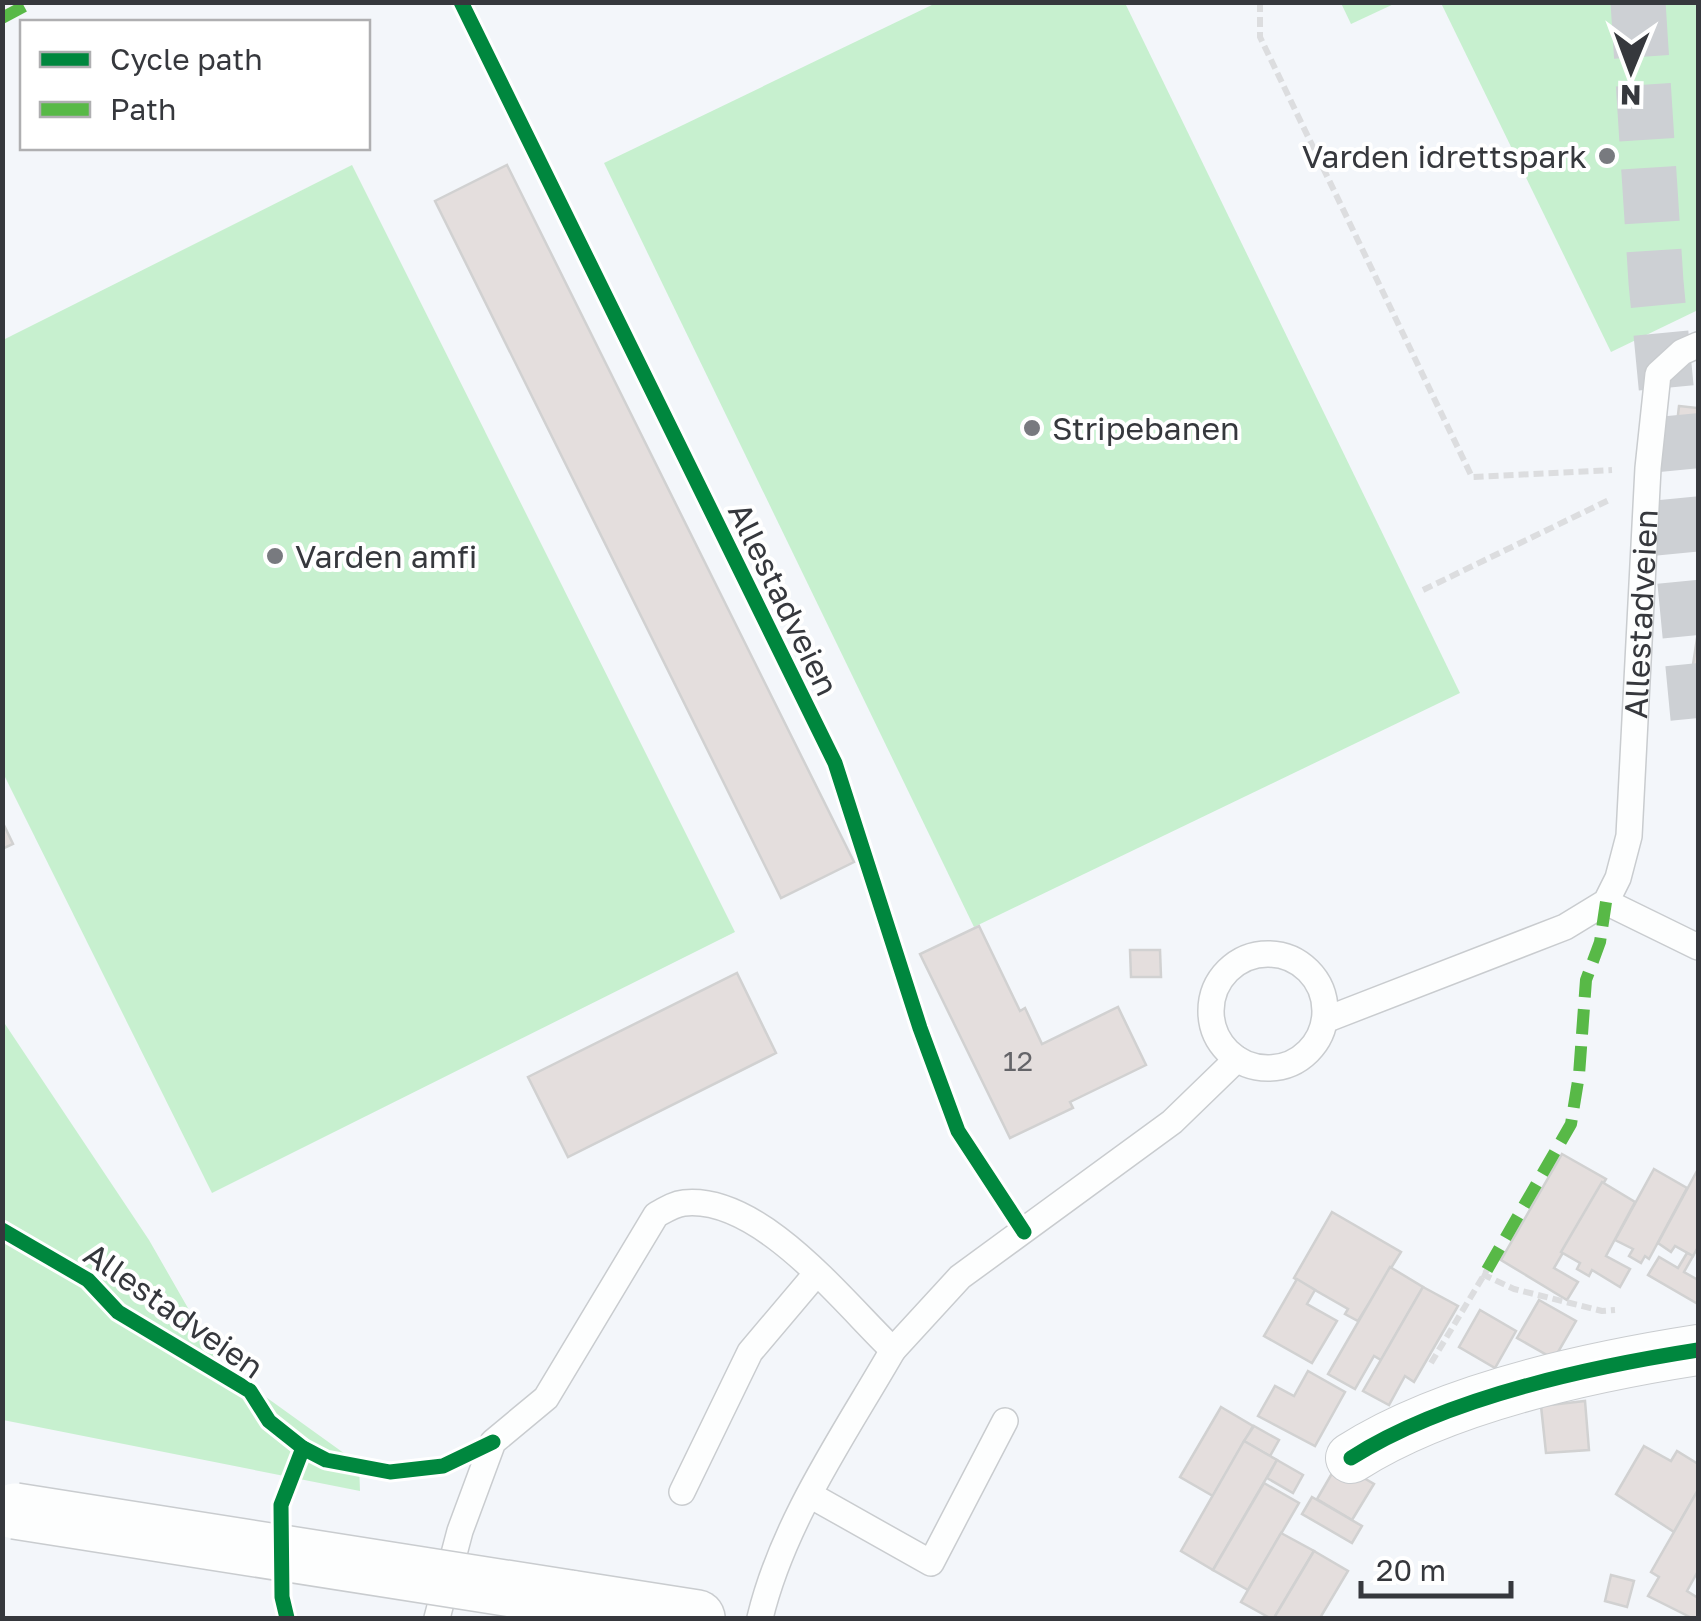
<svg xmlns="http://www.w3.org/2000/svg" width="1701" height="1621" font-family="'Golos Text',sans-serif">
  <rect width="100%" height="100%" fill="#f3f6fa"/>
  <g fill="#c7f0cf">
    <path d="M936 3H1125L1460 693 974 927 604 163Z"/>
    <path d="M1341 3H1396L1351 24Z"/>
    <path d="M1441 3H1698V310L1611 352Z"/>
    <path d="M352 165 735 932 212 1193 3 773V340Z"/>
    <path d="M3 1021 149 1240 220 1364 359 1464 360 1491 3 1420Z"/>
  </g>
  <g fill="#e4dedd" stroke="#d1d1d1" stroke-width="2.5">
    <path d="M507 165 854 862 781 898 435 201Z"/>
    <path d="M1679 406 1698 408 1697 434 1676 432Z"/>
    <path d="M1696 614 1698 615V671H1692L1698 632H1693Z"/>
    <path d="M2 821 13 844 2 849Z"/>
    <path d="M979 926 1020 1011 1025 1008 1042 1044 1118 1007 1146 1065 1070 1102 1073 1108 1010 1138 920 954Z"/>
    <path d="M1130 950H1160L1161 977H1131Z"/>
    <path d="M737 973 776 1053 568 1157 528 1077Z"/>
    <path d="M1562 1154 1606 1179 1554 1268 1578 1282 1567 1300 1501 1260Z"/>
    <path d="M1654 1169 1687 1188 1649 1259 1645 1256 1641 1263 1629 1256 1633 1249 1615 1240Z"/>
    <path d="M1698 1169V1247L1693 1256 1675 1246 1671 1252 1658 1243Z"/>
    <path d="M1602 1182 1635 1202 1606 1256 1630 1269 1620 1287 1592 1270 1589 1276 1577 1269 1580 1263 1561 1252Z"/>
    <path d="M1332 1212 1401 1252 1358 1321 1345 1314 1348 1309 1294 1278Z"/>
    <path d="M1687 1253 1693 1256 1684 1272 1698 1280V1304L1648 1275 1659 1257 1678 1268Z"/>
    <path d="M1390 1267 1423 1287 1381 1360 1374 1356 1355 1389 1328 1374Z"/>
    <path d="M1297 1279 1315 1290 1307 1304 1337 1321 1312 1363 1264 1336Z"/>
    <path d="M1423 1287 1458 1306 1414 1382 1405 1376 1389 1405 1363 1391Z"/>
    <path d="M1539 1300 1576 1321 1554 1359 1517 1338Z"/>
    <path d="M1480 1310 1516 1331 1495 1368 1459 1347Z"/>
    <path d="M1308 1371 1345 1392 1315 1446 1258 1416 1275 1386 1294 1396Z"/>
    <path d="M1585 1401 1589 1450 1546 1453 1541 1406Z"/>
    <path d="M1221 1407 1253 1426 1213 1496 1180 1477Z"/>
    <path d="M1254 1426 1279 1440 1270 1456 1244 1441Z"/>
    <path d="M1244 1441 1277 1460 1213 1570 1181 1551Z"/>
    <path d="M1644 1446 1671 1461 1677 1451 1698 1464V1490L1674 1532 1616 1494Z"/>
    <path d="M1277 1460 1303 1475 1293 1493 1267 1478Z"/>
    <path d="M1338 1463 1374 1484 1352 1520 1317 1499Z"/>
    <path d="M1264 1483 1299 1503 1248 1590 1213 1570Z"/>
    <path d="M1698 1490V1571L1687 1591 1698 1598V1618H1692L1648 1596 1659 1577 1651 1572Z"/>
    <path d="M1312 1497 1362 1526 1352 1543 1302 1514Z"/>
    <path d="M1281 1533 1314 1551 1274 1618H1270L1241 1602Z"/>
    <path d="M1314 1551 1348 1571 1320 1618H1274Z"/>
    <path d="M1611 1575 1634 1581 1627 1607 1605 1601Z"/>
  </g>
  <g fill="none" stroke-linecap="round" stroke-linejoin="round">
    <path stroke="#cdd0d4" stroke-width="55" stroke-dasharray="55 28" stroke-linecap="butt" d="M1638 2 1656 282 1698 718"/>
    <g stroke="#c9cccf" stroke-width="28">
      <g id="lane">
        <path d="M1606 902 1698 947"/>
        <circle cx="1268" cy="1011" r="57"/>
        <path id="s1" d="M1325 1020 1565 927 1606 902 1618 878 1629 836 1648 468 1658 374 1682 352 1698 345"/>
        <path d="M682 1492 750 1352 816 1274"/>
        <path d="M810 1495 931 1563 1005 1421"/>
        <path d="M437 1618 460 1531 493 1442 546 1398 656 1215C665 1210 674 1204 684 1203 760 1195 842 1301 893 1350L960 1277 1172 1122 1237 1059"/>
        <path d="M760 1618C783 1522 844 1435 893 1350"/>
      </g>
    </g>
    <g stroke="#c9cccf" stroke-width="52">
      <path id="street" d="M1351 1458C1445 1398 1589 1367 1698 1350"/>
    </g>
    <g stroke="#c9cccf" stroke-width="58">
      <path id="secondary" d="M569 1598 697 1618"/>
    </g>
    <g stroke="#dcdddf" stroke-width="6" stroke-dasharray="10 5" stroke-linecap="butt">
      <path d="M1260 2V37L1472 477 1612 470"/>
      <path d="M1423 590 1611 499"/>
      <path d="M1482 1274 1514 1289 1602 1311 1615 1310"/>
      <path d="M1431 1363 1487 1270"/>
    </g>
    <use href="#lane" stroke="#fdfefe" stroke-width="25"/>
    <use href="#street" stroke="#fdfefe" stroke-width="50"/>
    <use href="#secondary" stroke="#fdfefe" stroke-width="55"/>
    <g stroke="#c9cccf" stroke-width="58" stroke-linecap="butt">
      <path id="secondary-bridge" d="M15 1511 569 1598"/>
    </g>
    <use href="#secondary-bridge" stroke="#fdfefe" stroke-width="55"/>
    <g stroke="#58b947" stroke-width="12" stroke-dasharray="25 12" stroke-linecap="butt">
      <path d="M2 18 32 2"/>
      <path d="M1487 1270 1571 1124 1579 1075 1586 980 1600 942 1606 902"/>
    </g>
    <g stroke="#fff" stroke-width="21">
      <g id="cycleway">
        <path d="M461 2 835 763 920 1028 958 1131 1024 1232"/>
        <path d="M2 1230 88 1280 118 1312 250 1391 269 1421 303 1448 326 1460 390 1472 443 1466 493 1442"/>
        <path d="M1351 1458C1445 1398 1589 1367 1698 1350"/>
        <path d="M287 1618 282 1597 281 1505 303 1448"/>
      </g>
    </g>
    <use href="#cycleway" stroke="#00873e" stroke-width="15"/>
  </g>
  <g fill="#787a7f" stroke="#fff" stroke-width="4">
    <circle cx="1607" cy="156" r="10"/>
    <circle cx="1032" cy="428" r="10"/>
    <circle cx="275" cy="556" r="10"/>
  </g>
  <g text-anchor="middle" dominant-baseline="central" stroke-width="8" stroke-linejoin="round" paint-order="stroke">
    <g font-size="28" fill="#646468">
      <text x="1018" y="1060">12</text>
    </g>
    <g font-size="32" fill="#36383d" stroke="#fff" text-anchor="start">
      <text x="1587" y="156" text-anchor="end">Varden idrettspark</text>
      <text x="1052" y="428">Stripebanen</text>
      <text x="295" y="556">Varden amfi</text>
    </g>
    <g font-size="32" fill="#36383d" stroke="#fff">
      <text transform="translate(784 599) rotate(64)">Allestadveien</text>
      <text stroke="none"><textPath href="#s1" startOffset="598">Allestadveien</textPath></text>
      <text transform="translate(174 1310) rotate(35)">Allestadveien</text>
    </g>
  </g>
  <rect width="1701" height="1621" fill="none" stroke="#36383d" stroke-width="10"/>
  <rect x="20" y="20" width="350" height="130" fill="#ffffff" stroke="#afafb1" stroke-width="2.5"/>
  <rect x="40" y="52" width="50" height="15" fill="#00873e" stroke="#afafb1" stroke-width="2.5"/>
  <text x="110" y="70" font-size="30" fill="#36383d">Cycle path</text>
  <rect x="40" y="102" width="50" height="15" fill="#58b947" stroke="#afafb1" stroke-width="2.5"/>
  <text x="110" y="120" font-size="30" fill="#36383d">Path</text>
  <g transform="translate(1631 70) rotate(181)" stroke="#ffffff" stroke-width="8" paint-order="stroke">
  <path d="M0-8L18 38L0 25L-18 38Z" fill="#36383d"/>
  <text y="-15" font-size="28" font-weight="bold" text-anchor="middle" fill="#36383d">N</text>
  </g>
  <path d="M1361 1581v15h150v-15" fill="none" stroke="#36383d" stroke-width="5"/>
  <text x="1376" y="1581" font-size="30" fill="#36383d" stroke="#ffffff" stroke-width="8" paint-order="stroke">20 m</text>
</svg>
